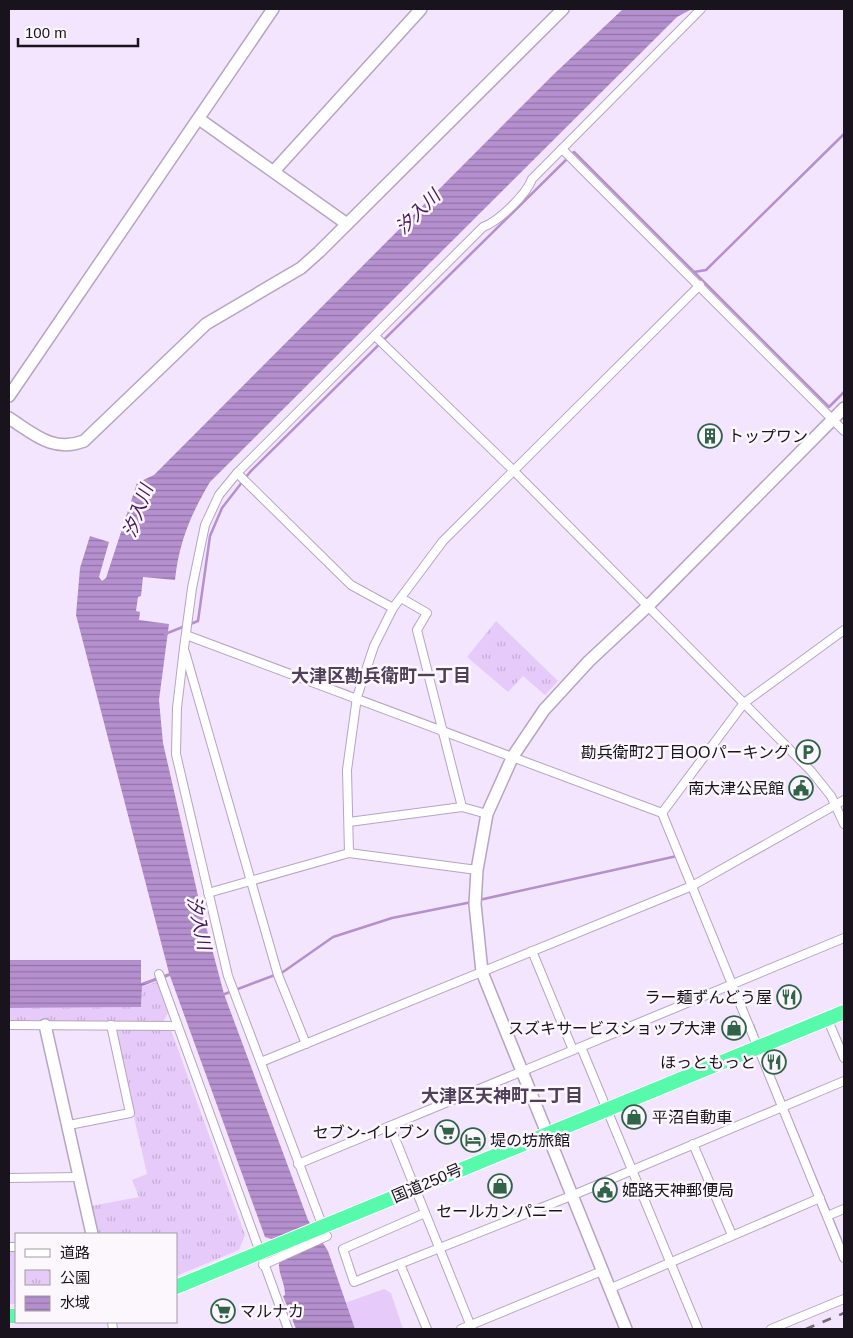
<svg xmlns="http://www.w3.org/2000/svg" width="853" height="1338" font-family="Arial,'Noto Sans JP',sans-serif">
  <defs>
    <pattern id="park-tufts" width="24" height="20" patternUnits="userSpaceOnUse" patternTransform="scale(1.25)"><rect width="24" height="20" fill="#e6caf9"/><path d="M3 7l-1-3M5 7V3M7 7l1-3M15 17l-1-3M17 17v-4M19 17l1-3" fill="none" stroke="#c5add5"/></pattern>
    <pattern id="water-rules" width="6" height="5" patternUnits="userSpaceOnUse" patternTransform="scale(1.25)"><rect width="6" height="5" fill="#b590ce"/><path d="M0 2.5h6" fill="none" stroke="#9274a7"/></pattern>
  </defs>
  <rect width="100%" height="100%" fill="#f3e5fe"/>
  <path fill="#e6caf9" d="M384 1289 391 1293 403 1329H355L345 1303Z"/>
  <g fill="url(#park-tufts)">
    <path d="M496 621 558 681 545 695 523 676 508 692 467 657Z"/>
    <path d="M157 982 168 1013 163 1022 9 1021V1008L141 1007 142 986Z"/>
    <path d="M114 1029 171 1030 245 1235 239 1250 176 1276V1234H97L91 1206 139 1197 132 1180 147 1174Z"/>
    <rect x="9" y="1252" width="7" height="52"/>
  </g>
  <path fill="url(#water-rules)" d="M623 9H692L677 17 210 482C191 514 179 542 175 580L143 577 141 596 138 597 136 611 140 612 139 620 169 624 159 700 163 743 199 900 224 994 308 1220 328 1251 355 1329H296L283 1296 285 1295C285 1281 276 1271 280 1258L271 1239 265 1237 170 976 142 986 141 1007 9 1008V960H141V983L169 973 76 615 80 568 90 536 109 542 99 577 102 581 106 578 137 483 154 475 554 74Z"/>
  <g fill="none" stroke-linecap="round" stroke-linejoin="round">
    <g stroke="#b590ce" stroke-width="2.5">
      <path d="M694 272 829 407 844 392"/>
      <path d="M165 634 198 621 210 536 222 508 250 472 574 152 694 272 706 270 844 134"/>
      <path d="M479 900 677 856"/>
      <path d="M222 995 283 972 333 937 392 918 472 902"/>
      <path d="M753 1025 759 1041"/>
      <path d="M763 1051 841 1240"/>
    </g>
    <g stroke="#b6a5c2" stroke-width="10">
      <g id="street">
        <path d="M562 149 844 431"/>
        <path d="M375 336 514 471 811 771 831 796 844 824"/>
        <path d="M237 473 351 585 393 608"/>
        <path d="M401 598 427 613 417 630 462 807"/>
        <path d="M186 635 662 813 844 1258"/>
        <path d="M185 652 278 975 306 1044"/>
        <path d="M662 813 744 703 844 630"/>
        <path d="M349 822 462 807 487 814"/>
        <path d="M349 853 347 770 357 697 374 646 393 608 443 541 700 285"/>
        <path d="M208 893 349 853 477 870"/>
        <path d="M532 951 573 1050"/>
        <path d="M159 974 288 1329"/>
        <path d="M827 1018 844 1058"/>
        <path d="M9 1025 177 1026"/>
        <path d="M581 1047 698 1329"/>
        <path d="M261 1062 692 886 844 800"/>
        <path d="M69 1125 130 1113 111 1025"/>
        <path d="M390 1126 472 1329"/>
        <path d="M693 1144 732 1235"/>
        <path d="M298 1164 844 938"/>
        <path d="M9 1178 79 1177"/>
        <path d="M425 1213 343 1249 354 1282 571 1196 844 1081"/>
        <path d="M827 1216 844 1209"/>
        <path d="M323 1227 228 976 176 754 177 708 184 648 192 588 205 525 219 495 237 473 483 227C499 221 526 195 532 179L701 9"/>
        <path d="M9 1247H16"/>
        <path d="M400 1264 427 1329"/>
        <path d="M263 1265 327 1236"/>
        <path d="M609 1289 820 1198"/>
        <path d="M112 1322 113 1329"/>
        <path d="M461 1329 602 1271"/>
        <path d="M771 1329 844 1299"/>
      </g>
    </g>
    <g stroke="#b6a5c2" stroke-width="14">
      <g id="secondary">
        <path d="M199 119 347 224"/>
        <path d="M274 171 421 9"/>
        <path d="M9 396 273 9"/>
        <path d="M9 418C34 434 53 453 84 441L206 324 301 268 319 252 563 9"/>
        <path d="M45 1025 92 1234"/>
        <path d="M626 1329 482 972 475 904 477 870 487 814 513 756 544 710 589 661 648 606 844 408"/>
      </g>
    </g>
    <g stroke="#fff" stroke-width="16">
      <g id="highway">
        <path d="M176 1287 844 1012"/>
        <path d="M9 1316H16"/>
      </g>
    </g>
    <use href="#street" stroke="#fff" stroke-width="8"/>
    <use href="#secondary" stroke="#fff" stroke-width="11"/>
    <use href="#highway" stroke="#57f9ab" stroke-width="14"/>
    <path stroke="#746a7b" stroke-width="2.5" stroke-dasharray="9 9" stroke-linecap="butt" d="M806 1329 844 1313"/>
  </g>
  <defs>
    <g id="building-ring" transform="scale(1.25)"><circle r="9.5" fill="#fbf7fd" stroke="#306348" stroke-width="1.5"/><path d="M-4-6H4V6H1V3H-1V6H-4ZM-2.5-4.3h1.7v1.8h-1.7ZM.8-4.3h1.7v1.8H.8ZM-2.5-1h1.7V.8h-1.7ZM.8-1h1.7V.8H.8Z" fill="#306348"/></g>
    <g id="parking-ring" transform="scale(1.25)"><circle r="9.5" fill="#fbf7fd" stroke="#306348" stroke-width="1.5"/><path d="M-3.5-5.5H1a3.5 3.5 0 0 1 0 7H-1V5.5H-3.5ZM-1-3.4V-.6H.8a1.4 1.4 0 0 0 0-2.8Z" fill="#306348"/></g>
    <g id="civic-ring" transform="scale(1.25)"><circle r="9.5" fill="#fbf7fd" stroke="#306348" stroke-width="1.5"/><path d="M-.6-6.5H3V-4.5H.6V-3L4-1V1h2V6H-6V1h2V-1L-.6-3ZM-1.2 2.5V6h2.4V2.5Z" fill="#306348"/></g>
    <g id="restaurant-ring" transform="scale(1.25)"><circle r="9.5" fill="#fbf7fd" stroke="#306348" stroke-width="1.5"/><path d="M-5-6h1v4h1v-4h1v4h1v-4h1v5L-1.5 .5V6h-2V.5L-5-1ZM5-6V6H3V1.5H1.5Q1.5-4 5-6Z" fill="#306348"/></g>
    <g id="shop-ring" transform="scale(1.25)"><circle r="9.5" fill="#fbf7fd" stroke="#306348" stroke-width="1.5"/><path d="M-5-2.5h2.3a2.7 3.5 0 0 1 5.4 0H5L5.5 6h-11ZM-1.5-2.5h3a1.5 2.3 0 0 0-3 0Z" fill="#306348"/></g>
    <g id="supermarket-ring" transform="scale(1.25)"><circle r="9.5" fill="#fbf7fd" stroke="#306348" stroke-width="1.5"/><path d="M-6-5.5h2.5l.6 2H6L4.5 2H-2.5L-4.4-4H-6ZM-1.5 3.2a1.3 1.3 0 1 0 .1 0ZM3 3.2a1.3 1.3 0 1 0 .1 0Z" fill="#306348"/></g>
    <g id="hotel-ring" transform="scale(1.25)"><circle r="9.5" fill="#fbf7fd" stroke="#306348" stroke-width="1.5"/><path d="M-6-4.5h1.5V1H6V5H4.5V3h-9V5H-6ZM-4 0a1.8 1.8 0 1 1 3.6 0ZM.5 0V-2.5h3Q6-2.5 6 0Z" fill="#306348"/></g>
  </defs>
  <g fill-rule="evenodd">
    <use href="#building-ring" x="710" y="436"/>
    <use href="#parking-ring" x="808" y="752"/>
    <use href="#civic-ring" x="801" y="788"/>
    <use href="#restaurant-ring" x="789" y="997"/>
    <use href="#shop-ring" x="734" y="1028"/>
    <use href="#restaurant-ring" x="774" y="1062"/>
    <use href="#shop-ring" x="634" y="1117"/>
    <use href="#supermarket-ring" x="447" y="1132"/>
    <use href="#hotel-ring" x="473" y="1140"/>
    <use href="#shop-ring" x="500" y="1186"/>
    <use href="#civic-ring" x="605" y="1190"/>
    <use href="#supermarket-ring" x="223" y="1311"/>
  </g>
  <g text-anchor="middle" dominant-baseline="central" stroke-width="5" stroke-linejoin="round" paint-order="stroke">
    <g font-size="16" fill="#19131d" stroke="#fbf7fd" text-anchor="end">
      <text x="728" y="436" text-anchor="start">トップワン</text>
      <text x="790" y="752">勘兵衛町2丁目OOパーキング</text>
      <text x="784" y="788">南大津公民館</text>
      <text x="772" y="997">ラー麺ずんどう屋</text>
      <text x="716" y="1028">スズキサービスショップ大津</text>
      <text x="756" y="1062">ほっともっと</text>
      <text x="652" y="1117" text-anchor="start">平沼自動車</text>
      <text x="430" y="1132">セブン-イレブン</text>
      <text x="490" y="1140" text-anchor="start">堤の坊旅館</text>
      <text x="622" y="1190" text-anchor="start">姫路天神郵便局</text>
      <text x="500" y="1211" text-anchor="middle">セールカンパニー</text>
      <text x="240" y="1311" text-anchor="start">マルナカ</text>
    </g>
    <g font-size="16" fill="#19131d" stroke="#fbf7fd">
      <text transform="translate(427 1183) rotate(-23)">国道250号</text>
    </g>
    <g font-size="18" font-style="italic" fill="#471661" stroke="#fbf7fd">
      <text transform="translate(418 212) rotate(-45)">汐入川</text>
      <text transform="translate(138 511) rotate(-70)">汐入川</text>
      <text transform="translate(199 923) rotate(78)">汐入川</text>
    </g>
    <g font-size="18" font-weight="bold" fill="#50415a" stroke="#fbf7fd">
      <text x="381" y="676">大津区勘兵衛町一丁目</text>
      <text x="502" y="1096">大津区天神町二丁目</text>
    </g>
  </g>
  <rect width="853" height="1338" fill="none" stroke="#19131d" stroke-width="20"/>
  <rect x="15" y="1233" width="162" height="90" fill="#fbf7fd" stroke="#a19ca3"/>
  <rect x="25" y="1249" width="25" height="8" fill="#ffffff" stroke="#a19ca3"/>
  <text x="60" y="1258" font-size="15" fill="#19131d">道路</text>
  <rect x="25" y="1270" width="25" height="15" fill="url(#park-tufts)" stroke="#a19ca3"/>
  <text x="60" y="1283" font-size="15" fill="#19131d">公園</text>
  <rect x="25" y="1296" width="25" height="15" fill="url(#water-rules)" stroke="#a19ca3"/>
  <text x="60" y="1308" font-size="15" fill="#19131d">水域</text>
  <path d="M18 38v8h120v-8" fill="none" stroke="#19131d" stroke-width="2.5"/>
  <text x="25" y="38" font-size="15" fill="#19131d" stroke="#fbf7fd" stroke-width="4" paint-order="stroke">100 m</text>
</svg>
